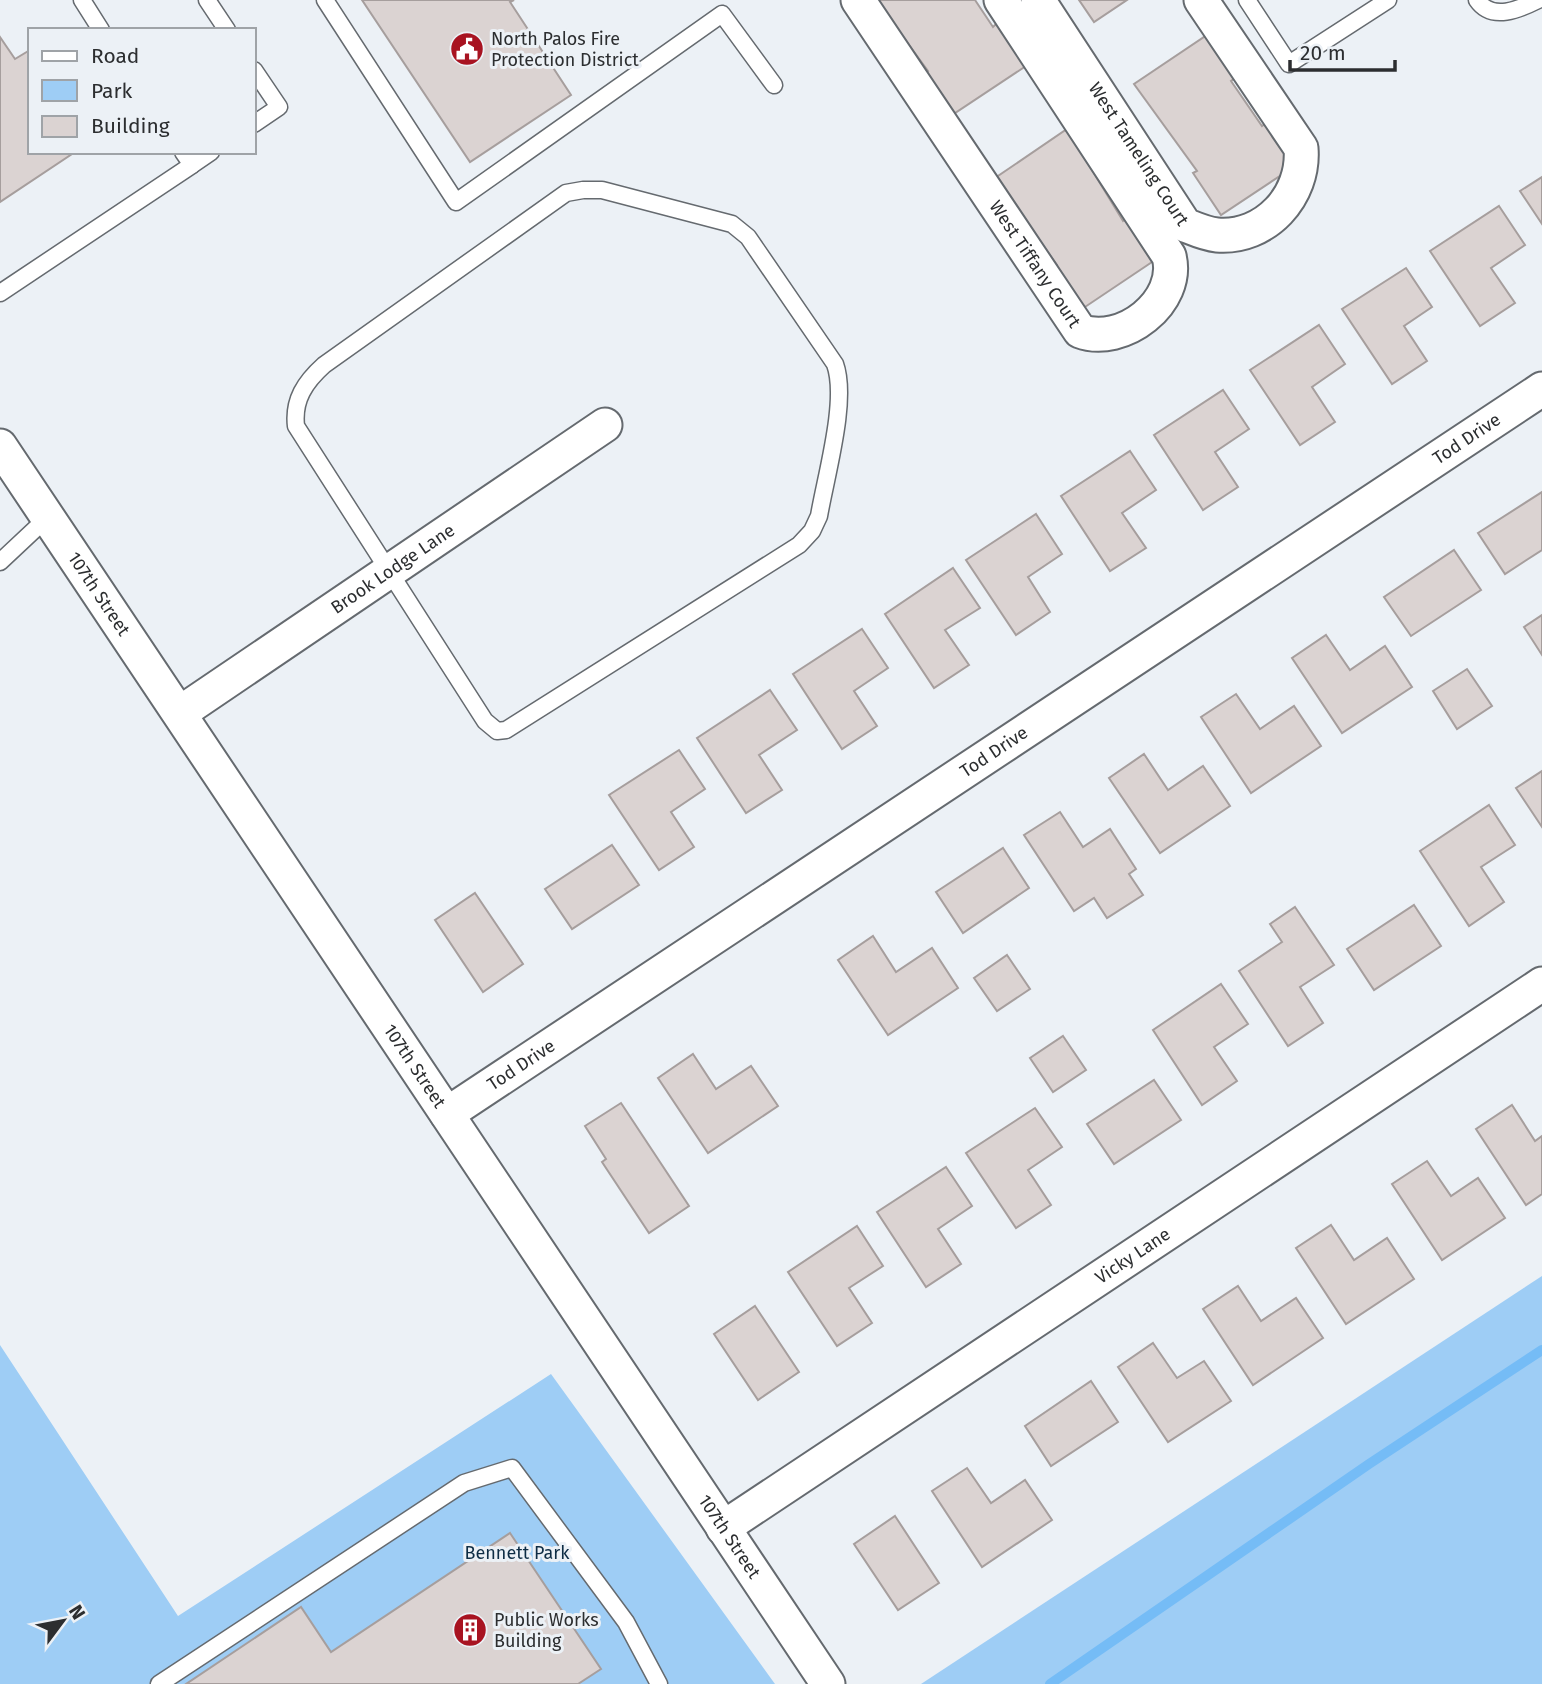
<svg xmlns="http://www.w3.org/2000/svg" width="1542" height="1684" font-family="'Fira Sans',sans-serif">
  <rect width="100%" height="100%" fill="#ecf1f6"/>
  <g fill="#9ecdf5">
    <path d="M1542 1276V1684H921Z"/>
    <path d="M0 1345 178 1616 551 1374 775 1684H0Z"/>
  </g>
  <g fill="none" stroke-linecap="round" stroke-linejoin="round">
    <path stroke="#75bcf6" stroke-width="10" d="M1050 1684 1369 1464 1542 1350"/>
  </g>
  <g fill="#dbd3d2" stroke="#a69e9d" stroke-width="2">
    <path d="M362 0H514L510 2 571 95 470 162Z"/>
    <path d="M876 0H975L993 27 997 23 1026 66 952 115 924 74 928 71Z"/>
    <path d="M1079 0H1127L1094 22Z"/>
    <path d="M1207 35 1235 78 1231 81 1262 126 1266 123 1295 166 1221 215 1193 173 1197 171 1134 84Z"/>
    <path d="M0 37 15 59 30 50V152H75L0 202Z"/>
    <path d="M1067 129 1123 221 1126 218 1155 260 1082 309 1053 268 1057 265 995 178Z"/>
    <path d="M1542 177V224L1520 191Z"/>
    <path d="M1499 206 1525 245 1491 268 1515 303 1480 326 1430 251Z"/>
    <path d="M1406 268 1432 307 1404 326 1427 361 1392 384 1342 309Z"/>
    <path d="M1319 325 1345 364 1312 387 1335 422 1300 445 1250 370Z"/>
    <path d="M1223 390 1249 429 1215 452 1238 487 1203 510 1154 435Z"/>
    <path d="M1130 451 1156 490 1122 513 1146 548 1110 571 1061 496Z"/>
    <path d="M1542 492V550L1505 574 1478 533Z"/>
    <path d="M1036 514 1062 554 1028 577 1050 612 1016 635 966 560Z"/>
    <path d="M1454 550 1481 590 1411 636 1384 597Z"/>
    <path d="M953 568 980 608 945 630 969 665 934 688 885 614Z"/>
    <path d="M1542 615V655L1524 627Z"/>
    <path d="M862 629 888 668 854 691 877 726 842 749 793 674Z"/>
    <path d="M1326 635 1350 670 1385 646 1412 687 1342 733 1292 658Z"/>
    <path d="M1467 669 1492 706 1457 729 1433 691Z"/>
    <path d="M770 690 797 730 759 755 782 790 746 813 697 738Z"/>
    <path d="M1236 694 1260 729 1294 706 1321 746 1251 793 1201 717Z"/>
    <path d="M679 750 705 789 671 812 694 847 659 870 609 795Z"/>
    <path d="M1144 754 1168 790 1203 766 1230 806 1160 853 1109 778Z"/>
    <path d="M1542 771V827L1516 788Z"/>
    <path d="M1489 805 1515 845 1481 867 1504 902 1469 926 1420 851Z"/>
    <path d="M1060 812 1083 847 1110 829 1136 869 1129 874 1143 895 1107 918 1094 898 1074 911 1024 835Z"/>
    <path d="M612 845 639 885 572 929 545 889Z"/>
    <path d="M1003 848 1029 888 963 933 936 892Z"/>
    <path d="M475 893 523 964 483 992 435 920Z"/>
    <path d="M1414 905 1441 946 1374 990 1347 949Z"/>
    <path d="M1295 907 1334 965 1300 987 1323 1023 1288 1046 1239 971 1282 942 1270 924Z"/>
    <path d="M873 936 896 972 932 948 958 988 888 1035 838 960Z"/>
    <path d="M1007 955 1030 989 997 1011 974 978Z"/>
    <path d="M1221 984 1248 1024 1214 1047 1237 1081 1202 1105 1153 1030Z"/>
    <path d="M1063 1036 1086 1070 1053 1092 1030 1058Z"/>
    <path d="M693 1054 716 1089 751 1066 778 1106 708 1153 658 1078Z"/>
    <path d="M1154 1080 1181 1120 1114 1164 1087 1124Z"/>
    <path d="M621 1103 689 1206 649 1233 602 1162 606 1159 585 1126Z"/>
    <path d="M1512 1105 1535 1141 1542 1136V1194L1526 1205 1476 1129Z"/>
    <path d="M1035 1108 1062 1147 1028 1170 1051 1205 1016 1228 966 1153Z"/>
    <path d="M1427 1161 1451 1196 1478 1178 1505 1218 1442 1260 1392 1184Z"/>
    <path d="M946 1167 972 1206 938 1229 961 1264 926 1287 877 1212Z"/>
    <path d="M1331 1225 1354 1260 1387 1238 1414 1279 1346 1324 1296 1248Z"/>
    <path d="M857 1226 883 1266 849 1288 872 1323 837 1346 788 1272Z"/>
    <path d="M1238 1286 1261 1321 1296 1298 1323 1338 1253 1385 1203 1309Z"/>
    <path d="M755 1306 799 1372 758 1400 714 1334Z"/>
    <path d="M1153 1343 1177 1378 1204 1361 1231 1401 1168 1442 1118 1367Z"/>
    <path d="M1091 1381 1118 1422 1051 1466 1025 1426Z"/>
    <path d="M967 1468 991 1503 1025 1480 1052 1520 982 1567 932 1491Z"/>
    <path d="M895 1516 939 1583 898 1610 854 1544Z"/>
    <path d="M510 1533 601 1669 578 1684H186L301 1607 331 1652Z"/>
  </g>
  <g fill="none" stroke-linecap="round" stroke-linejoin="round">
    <g stroke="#656a6f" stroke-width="19">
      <g id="lane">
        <path d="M82 0 101 30"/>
        <path d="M207 0 227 30"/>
        <path d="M325 0 456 202 722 14 774 85"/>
        <path d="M1247 0 1289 64 1388 0"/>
        <path d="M1477 0C1492 22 1520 9 1538 0"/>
        <path d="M254 70 279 107 254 124"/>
        <path d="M183 152 192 165 211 152"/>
        <path d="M583 190H602L732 224 748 237 835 364C848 400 826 475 819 516L812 531 799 545 506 730 497 731 485 721 296 426C293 400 305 382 324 365L566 193Z"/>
        <path d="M0 293 192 165"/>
        <path d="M0 562 48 517"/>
        <path d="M159 1684 464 1483 512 1468 626 1622 659 1684"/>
      </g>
    </g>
    <g stroke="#656a6f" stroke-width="37">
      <g id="street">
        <path id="s1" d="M858 0 1080 331C1122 347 1181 302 1169 256L1001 0"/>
        <path id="s2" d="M1038 0 1185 225C1195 229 1206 234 1217 235 1265 239 1305 196 1301 148L1201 0"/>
        <path id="s3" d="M0 446 828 1684"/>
        <path id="s4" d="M180 713 605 425"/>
        <path id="s5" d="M447 1114 1542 389"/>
        <path id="s6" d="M723 1528 1542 984"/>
      </g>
    </g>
    <use href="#lane" stroke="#fff" stroke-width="16"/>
    <use href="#street" stroke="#fff" stroke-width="33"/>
  </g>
  <defs>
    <g id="civic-disc" transform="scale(1.75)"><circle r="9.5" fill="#a81321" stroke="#ecf1f6"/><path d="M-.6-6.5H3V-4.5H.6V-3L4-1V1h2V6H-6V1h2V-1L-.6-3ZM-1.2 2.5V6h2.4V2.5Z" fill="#fff"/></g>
    <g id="building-disc" transform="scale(1.75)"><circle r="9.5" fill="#a81321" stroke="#ecf1f6"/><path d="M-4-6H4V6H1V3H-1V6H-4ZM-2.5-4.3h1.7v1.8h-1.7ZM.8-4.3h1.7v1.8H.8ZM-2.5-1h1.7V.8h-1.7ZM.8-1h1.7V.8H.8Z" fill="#fff"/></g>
  </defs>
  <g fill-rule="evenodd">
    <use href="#civic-disc" x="467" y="49"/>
    <use href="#building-disc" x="470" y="1630"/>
  </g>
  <g text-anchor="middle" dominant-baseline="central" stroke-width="6" stroke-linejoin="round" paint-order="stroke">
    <g font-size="18" fill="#2c2e30" stroke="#ecf1f6" text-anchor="start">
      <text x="491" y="39">North Palos Fire<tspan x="491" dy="21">Protection District</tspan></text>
      <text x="494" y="1620">Public Works<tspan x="494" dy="21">Building</tspan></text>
    </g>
    <g font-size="18" fill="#2c2e30" stroke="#ecf1f6">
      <text stroke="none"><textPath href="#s2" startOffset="184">West Tameling Court</textPath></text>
      <text stroke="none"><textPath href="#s1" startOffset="318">West Tiffany Court</textPath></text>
      <text stroke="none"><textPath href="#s5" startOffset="1223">Tod Drive</textPath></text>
      <text stroke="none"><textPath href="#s4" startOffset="257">Brook Lodge Lane</textPath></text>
      <text stroke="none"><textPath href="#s3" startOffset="178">107th Street</textPath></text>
      <text stroke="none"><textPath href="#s5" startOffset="656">Tod Drive</textPath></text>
      <text stroke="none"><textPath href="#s3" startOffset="746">107th Street</textPath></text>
      <text stroke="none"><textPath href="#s5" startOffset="89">Tod Drive</textPath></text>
      <text stroke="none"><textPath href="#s6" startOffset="492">Vicky Lane</textPath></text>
      <text stroke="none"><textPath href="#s3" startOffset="1312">107th Street</textPath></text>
    </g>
    <g font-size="18" fill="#0d2c44" stroke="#ecf1f6">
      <text x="517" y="1553">Bennett Park</text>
    </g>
  </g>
  <rect x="28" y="28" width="228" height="126" fill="#ecf1f6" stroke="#9fa3a7" stroke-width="2"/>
  <rect x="42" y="51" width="35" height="10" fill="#ffffff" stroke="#9fa3a7" stroke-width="2"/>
  <text x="91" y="63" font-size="21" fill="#2c2e30">Road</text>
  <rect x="42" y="80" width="35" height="21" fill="#9ecdf5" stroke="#9fa3a7" stroke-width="2"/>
  <text x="91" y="98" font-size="21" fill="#2c2e30">Park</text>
  <rect x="42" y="116" width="35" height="21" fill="#dbd3d2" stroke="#9fa3a7" stroke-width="2"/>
  <text x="91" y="133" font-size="21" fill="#2c2e30">Building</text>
  <g transform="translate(63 1621) rotate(58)" stroke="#ecf1f6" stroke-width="5" paint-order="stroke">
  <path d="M0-5L12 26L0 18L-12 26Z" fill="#2c2e30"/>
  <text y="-10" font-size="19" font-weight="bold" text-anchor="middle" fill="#2c2e30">N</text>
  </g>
  <path d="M1290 60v10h105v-10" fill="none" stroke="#2c2e30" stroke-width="3.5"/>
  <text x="1300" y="60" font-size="21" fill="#2c2e30" stroke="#ecf1f6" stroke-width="5" paint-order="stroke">20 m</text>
</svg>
